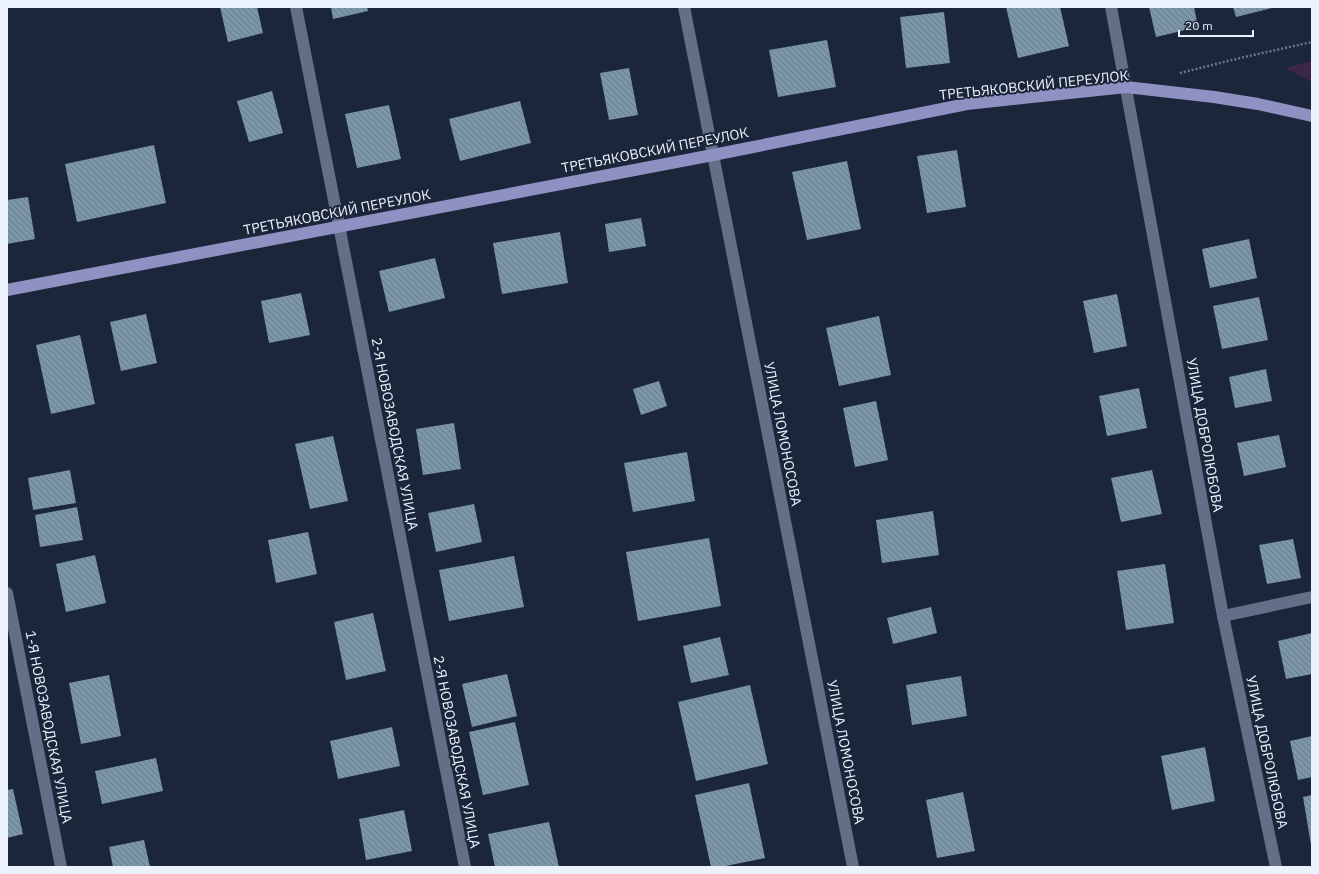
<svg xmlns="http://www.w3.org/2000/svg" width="1319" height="874" font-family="'IBM Plex Sans',sans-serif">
  <defs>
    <pattern id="building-back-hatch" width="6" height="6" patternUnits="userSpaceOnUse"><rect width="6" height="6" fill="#7a96a8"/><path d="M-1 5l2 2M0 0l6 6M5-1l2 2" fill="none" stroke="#687b88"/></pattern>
  </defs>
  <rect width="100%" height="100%" fill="#1b263b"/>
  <path fill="#3c264a" d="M1312 61V82L1285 68Z"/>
  <g fill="url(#building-back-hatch)">
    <path d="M220 7H257L263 33 228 42Z"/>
    <path d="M331 7H367L368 11 333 19Z"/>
    <path d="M1006 7H1060L1069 46 1018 58Z"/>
    <path d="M1149 7H1194L1198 27 1156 37Z"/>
    <path d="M1233 7H1272V8L1236 17Z"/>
    <path d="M944 12 950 63 906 68 900 17Z"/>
    <path d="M827 40 836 87 778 97 769 50Z"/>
    <path d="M629 68 638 115 609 120 600 73Z"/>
    <path d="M272 91 283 133 249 142 237 101Z"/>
    <path d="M520 101 531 143 460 161 449 119Z"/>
    <path d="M389 105 401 159 357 168 345 114Z"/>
    <path d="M154 145 166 203 77 222 65 164Z"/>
    <path d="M957 150 966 207 927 213 917 156Z"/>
    <path d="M847 161 861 229 807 240 792 172Z"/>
    <path d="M28 197 35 239 7 244V200Z"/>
    <path d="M641 218 646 246 609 252 605 224Z"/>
    <path d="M560 232 568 283 502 294 493 243Z"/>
    <path d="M1249 239 1257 278 1210 288 1202 249Z"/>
    <path d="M435 258 445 298 389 312 379 271Z"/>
    <path d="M301 293 310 335 269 343 261 301Z"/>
    <path d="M1117 294 1127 346 1094 353 1083 301Z"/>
    <path d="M1259 297 1268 340 1222 349 1213 306Z"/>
    <path d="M146 314 157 363 121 371 110 322Z"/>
    <path d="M879 316 891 375 839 386 826 328Z"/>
    <path d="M80 335 95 404 51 414 36 345Z"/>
    <path d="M1266 369 1272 401 1235 408 1229 377Z"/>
    <path d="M659 381 667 406 641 415 633 389Z"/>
    <path d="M1139 388 1147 428 1107 436 1099 396Z"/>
    <path d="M876 401 888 460 855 467 843 408Z"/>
    <path d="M454 423 461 469 423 475 416 429Z"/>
    <path d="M1279 435 1286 467 1244 476 1237 443Z"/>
    <path d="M333 436 348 501 310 509 295 444Z"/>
    <path d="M687 452 695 501 633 512 624 463Z"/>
    <path d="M70 470 76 503 33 510 28 478Z"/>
    <path d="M1152 470 1162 514 1121 522 1111 478Z"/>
    <path d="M474 504 482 542 436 552 428 513Z"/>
    <path d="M77 507 83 540 40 547 35 515Z"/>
    <path d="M933 511 939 555 882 563 876 520Z"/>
    <path d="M308 532 317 574 276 583 268 540Z"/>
    <path d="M709 538 721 606 638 621 626 552Z"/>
    <path d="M1293 539 1301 578 1267 584 1259 545Z"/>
    <path d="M95 555 106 603 66 612 56 564Z"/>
    <path d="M514 556 524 607 449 621 439 570Z"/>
    <path d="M1165 564 1174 623 1126 630 1117 571Z"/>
    <path d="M931 607 937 633 893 644 887 618Z"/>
    <path d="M373 613 386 671 346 680 334 622Z"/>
    <path d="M1312 633V674L1286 679 1278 641Z"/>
    <path d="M720 637 729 675 691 683 683 646Z"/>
    <path d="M507 674 517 716 472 727 462 684Z"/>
    <path d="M109 675 121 736 81 744 69 683Z"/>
    <path d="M961 676 967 716 912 725 906 685Z"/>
    <path d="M750 685 768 764 696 781 678 702Z"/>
    <path d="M515 722 529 785 483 795 469 732Z"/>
    <path d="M392 727 400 766 338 779 330 741Z"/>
    <path d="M1312 736V777L1298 780 1290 741Z"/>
    <path d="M1205 747 1215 801 1172 810 1161 756Z"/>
    <path d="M156 758 163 791 102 804 95 771Z"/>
    <path d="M749 783 765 858 721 867H711L695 795Z"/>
    <path d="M13 789 23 834 7 838V790Z"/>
    <path d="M963 792 975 851 937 858 926 800Z"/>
    <path d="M1312 795V845H1311L1303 797Z"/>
    <path d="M404 810 412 851 366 860 359 819Z"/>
    <path d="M549 822 559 867H495L488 834Z"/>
    <path d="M144 840 150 867H113L109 847Z"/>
  </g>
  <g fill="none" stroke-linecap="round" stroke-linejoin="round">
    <path stroke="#6d7687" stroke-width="2.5" stroke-dasharray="2 2" stroke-linecap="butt" d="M1180 73 1240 58 1312 42"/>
    <g stroke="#626f87" stroke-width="12">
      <path d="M296 7 465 867"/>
      <path d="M684 7 853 867"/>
      <path d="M1111 7 1223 616 1276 867"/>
      <path d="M7 593 61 867"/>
      <path d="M1223 616 1312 597"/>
    </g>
    <path stroke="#8e91c2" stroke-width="12" d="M7 290 713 155 967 104 1126 87 1214 97 1258 104 1312 116"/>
  </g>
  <g text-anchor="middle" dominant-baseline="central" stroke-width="4" stroke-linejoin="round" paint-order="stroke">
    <g font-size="14" fill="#ecf2fd" stroke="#1b263b">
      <text transform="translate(1034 85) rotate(-6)">ТРЕТЬЯКОВСКИЙ ПЕРЕУЛОК</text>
      <text transform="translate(655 150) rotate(-11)">ТРЕТЬЯКОВСКИЙ ПЕРЕУЛОК</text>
      <text transform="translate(337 212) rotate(-11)">ТРЕТЬЯКОВСКИЙ ПЕРЕУЛОК</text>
      <text transform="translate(395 434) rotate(79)">2-Я НОВОЗАВОДСКАЯ УЛИЦА</text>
      <text transform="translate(783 434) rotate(79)">УЛИЦА ЛОМОНОСОВА</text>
      <text transform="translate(1205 435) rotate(80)">УЛИЦА ДОБРОЛЮБОВА</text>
      <text transform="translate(49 727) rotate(79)">1-Я НОВОЗАВОДСКАЯ УЛИЦА</text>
      <text transform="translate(457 752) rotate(79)">2-Я НОВОЗАВОДСКАЯ УЛИЦА</text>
      <text transform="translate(846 752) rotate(79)">УЛИЦА ЛОМОНОСОВА</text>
      <text transform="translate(1267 752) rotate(78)">УЛИЦА ДОБРОЛЮБОВА</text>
    </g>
  </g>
  <rect width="1319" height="874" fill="none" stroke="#ecf2fd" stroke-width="16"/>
  <path d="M1179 30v6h74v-6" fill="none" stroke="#ecf2fd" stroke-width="2"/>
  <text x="1185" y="30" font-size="12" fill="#ecf2fd" stroke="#1b263b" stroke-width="3" paint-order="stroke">20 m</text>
</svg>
